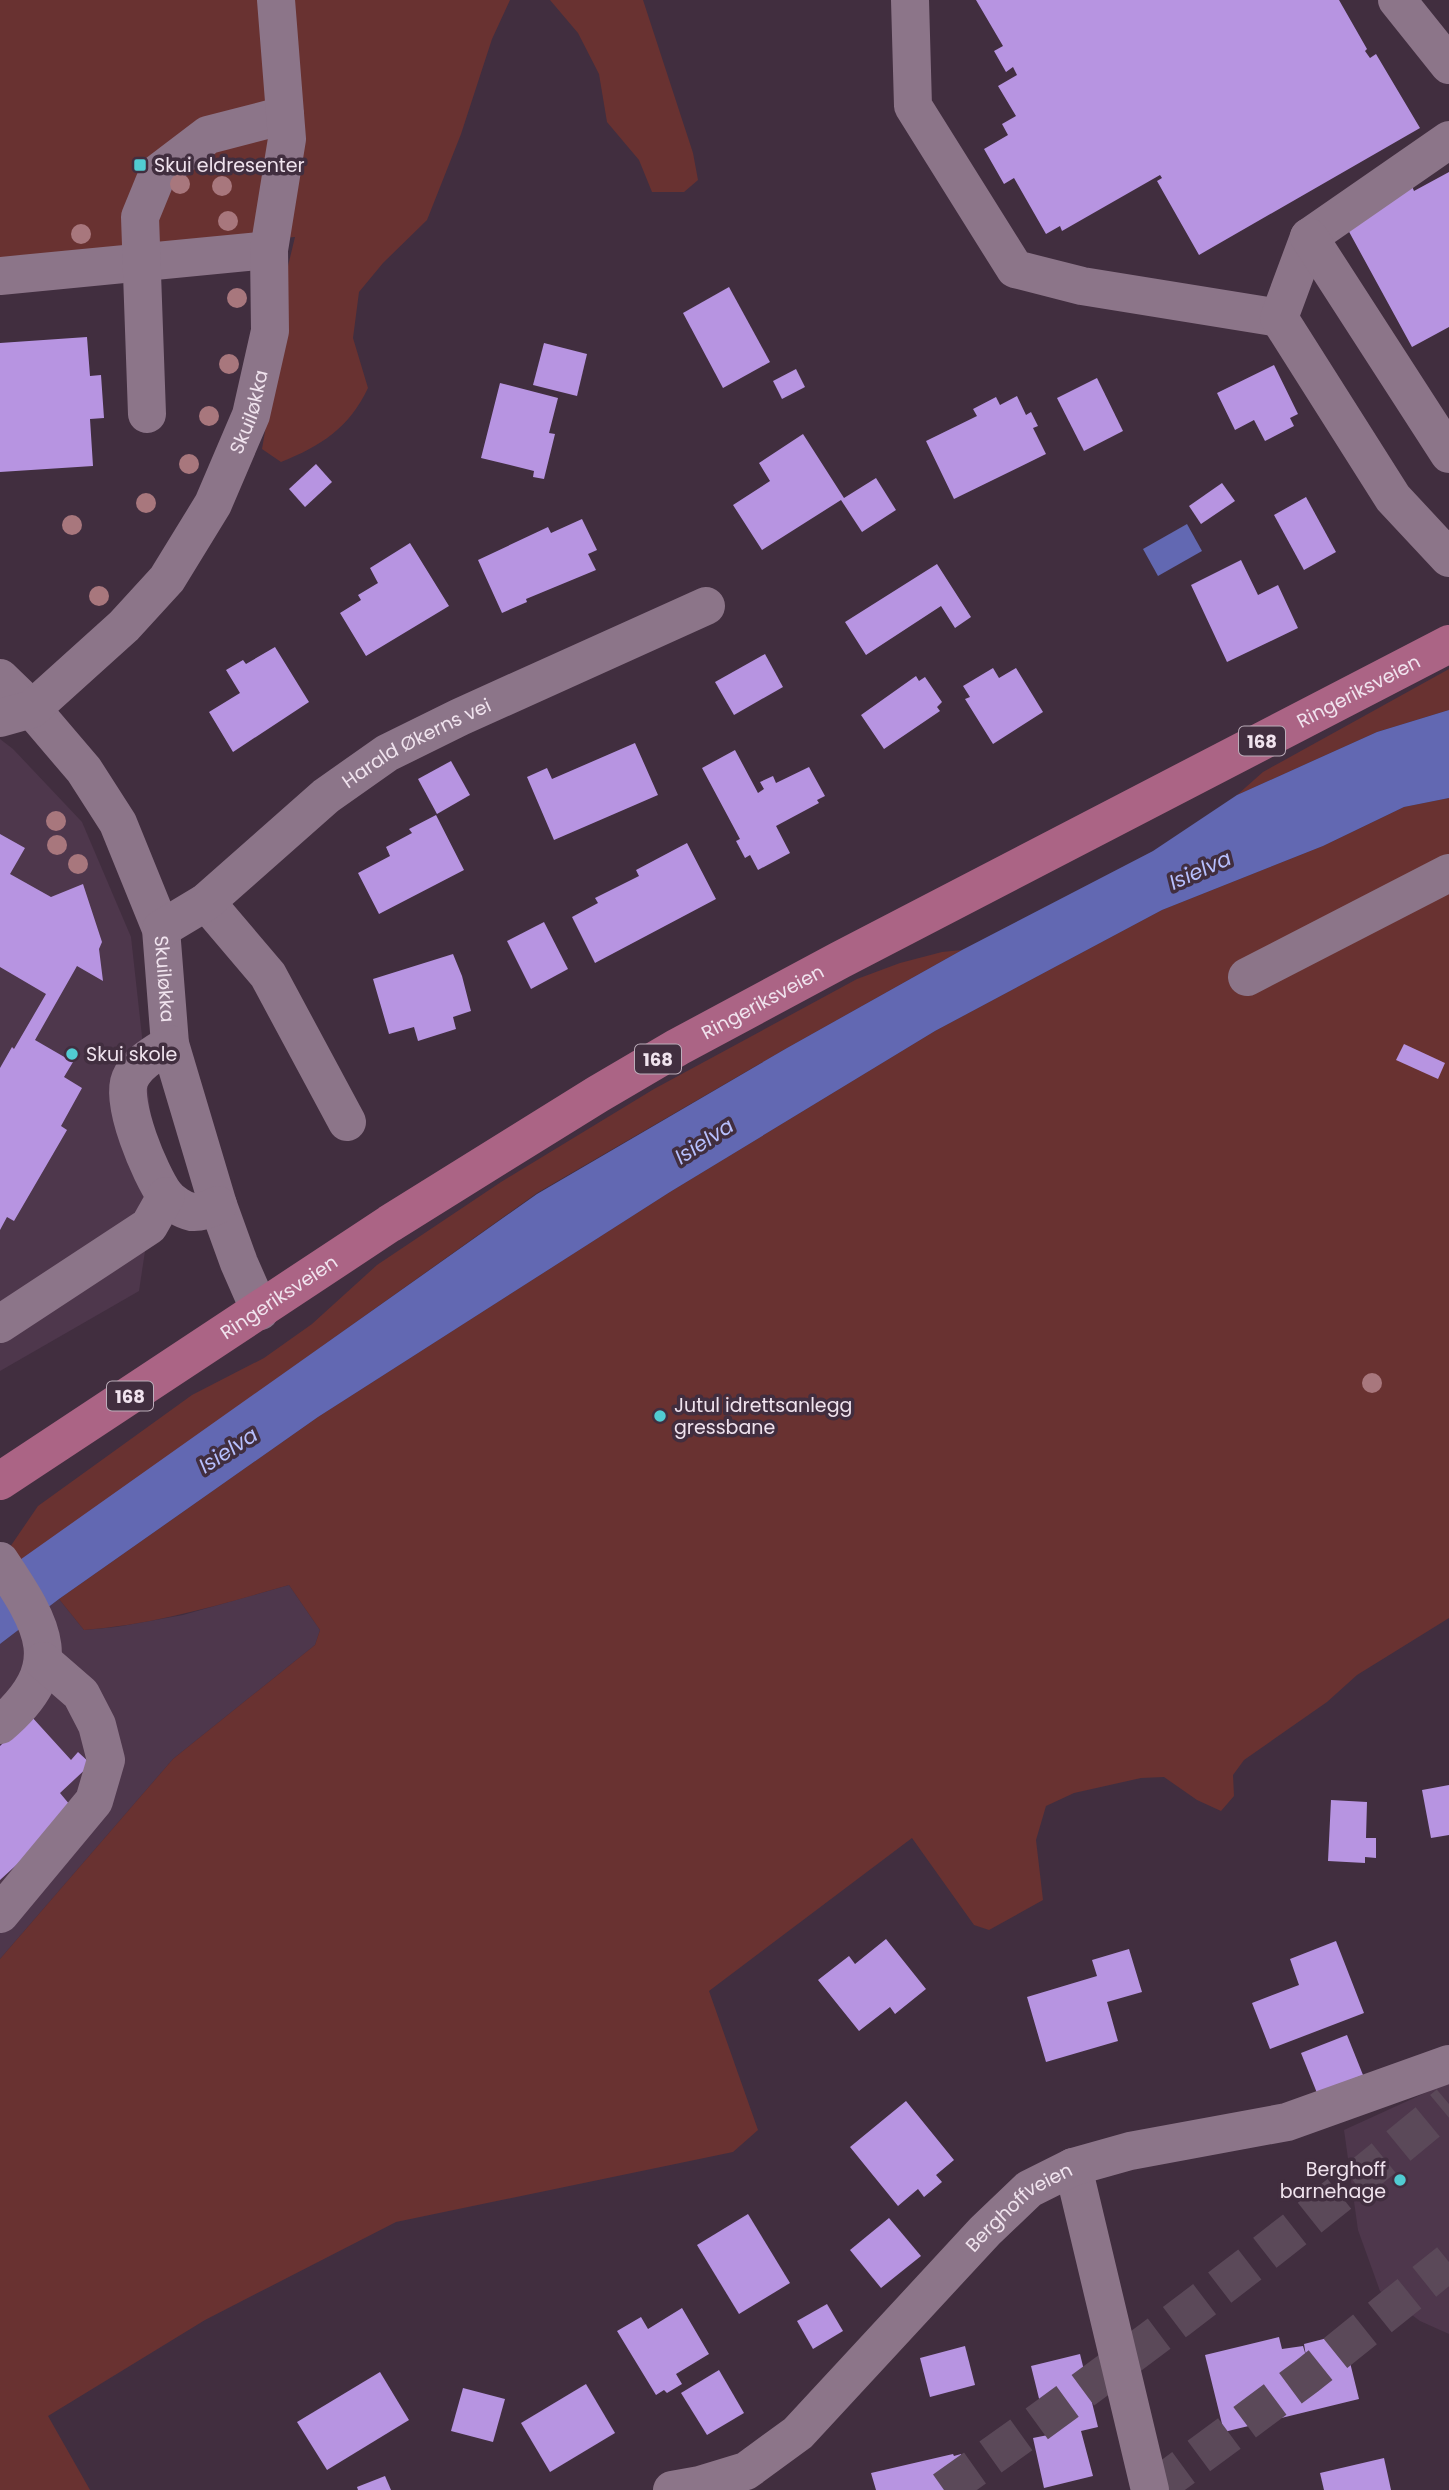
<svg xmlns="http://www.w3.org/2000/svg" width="1449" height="2490" font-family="Poppins,sans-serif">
  <rect width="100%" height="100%" fill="#412e3f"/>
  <g fill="#4e374c">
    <path d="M0 739 13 749 82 822 131 937 157 1172 139 1291 0 1371Z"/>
    <path d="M289 1585 320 1630 315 1645 173 1759 0 1959V1644L59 1599 84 1630 116 1627 183 1615Z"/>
    <path d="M1449 2082V2334L1420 2321 1380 2291 1358 2230 1344 2130Z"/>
  </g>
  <g fill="#693231">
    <path d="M0 0H510L492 39 461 134 427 220 383 263 359 292 353 338 368 388C349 428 321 446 281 462L262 449 277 361 287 270 295 237 0 260Z"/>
    <path d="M550 0H643L693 153 698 180 684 192H652L639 160 607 122 599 74 578 33Z"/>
    <path d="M1449 669V710L1377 732 1237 795 1263 772Z"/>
    <path d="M1449 798V1618L1357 1675 1327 1702 1244 1760 1233 1775 1234 1796 1221 1811 1197 1800 1164 1777 1141 1778 1074 1793 1046 1806 1036 1840 1043 1900 989 1930 974 1925 912 1838 709 1991 758 2130 733 2152 396 2222 205 2320 48 2416 90 2490H0V1959L173 1759 315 1645 320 1630 289 1585C219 1605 156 1624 84 1630L59 1599 318 1417 670 1192 935 1031 1162 910 1323 846 1404 807Z"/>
    <path d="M962 950 787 1048 537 1193 14 1566 10 1547 38 1506 192 1395 264 1358 312 1324 377 1265 501 1182 654 1089 857 979 900 963 942 952Z"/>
  </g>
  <g fill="#6268b2">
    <path d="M1187 524 1202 551 1158 576 1143 549Z"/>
    <path d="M1449 710V798L1404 807 1323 846 1162 910 935 1031 670 1192 318 1417 59 1599 0 1644V1574L537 1194 787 1048 962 950 1153 851 1237 795 1377 732Z"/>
  </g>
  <g fill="#b794e1">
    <path d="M976 0H1339L1367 49 1365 51 1370 58 1376 54 1420 128 1199 255 1157 181 1162 178 1160 175 1062 231 1060 226 1046 234 1014 178 1004 184 984 149 1008 135 1002 124 1016 116 998 86 1017 75 1013 67 1006 72 994 51 1003 46Z"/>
    <path d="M1449 172V327L1412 347 1347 228 1412 186 1414 191Z"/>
    <path d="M729 287 770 362 723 388 683 313Z"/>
    <path d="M87 337 90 376 101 375 104 418 90 419 93 466 0 472V343Z"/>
    <path d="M544 343 587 354 577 396 533 385Z"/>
    <path d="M1274 365 1298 414 1290 418 1294 426 1265 441 1254 420 1235 430 1217 393Z"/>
    <path d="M796 369 805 387 782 399 773 381Z"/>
    <path d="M1097 378 1123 431 1084 451 1057 398Z"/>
    <path d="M500 383 558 398 549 433 555 434 544 479 533 477 534 471 481 458Z"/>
    <path d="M1017 396 1026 415 1031 412 1038 426 1033 428 1046 454 954 499 926 441 977 416 973 409 996 397 1000 405Z"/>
    <path d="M803 434 844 498 876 478 896 510 862 532 841 500 762 550 733 505 770 481 759 463Z"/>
    <path d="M316 464 332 482 305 507 289 489Z"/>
    <path d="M1222 483 1235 501 1201 524 1189 506Z"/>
    <path d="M1306 497 1336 552 1304 570 1274 515Z"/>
    <path d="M582 519 597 550 588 554 596 570 526 599 527 602 502 613 478 560 548 527 551 533Z"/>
    <path d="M410 543 449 606 366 656 340 613 361 600 358 595 378 583 370 568Z"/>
    <path d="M1241 560 1258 595 1278 585 1298 628 1227 662 1191 585Z"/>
    <path d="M937 564 971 617 955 628 941 606 866 655 845 622Z"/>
    <path d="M275 647 309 702 233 752 209 712 240 693 226 670 243 660 246 664Z"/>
    <path d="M765 654 783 687 734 715 715 682Z"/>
    <path d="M993 668 999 678 1016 668 1043 712 993 744 965 699 970 697 963 686Z"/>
    <path d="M916 676 919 681 925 677 942 702 937 707 940 711 884 749 861 715Z"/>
    <path d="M635 743 658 795 554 840 527 777 547 768 552 779Z"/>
    <path d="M735 750 758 793 764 789 760 782 773 776 776 783 809 767 825 796 817 800 819 803 776 826 790 853 758 870 750 855 745 858 736 841 740 839 702 768Z"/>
    <path d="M451 761 470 795 437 814 418 779Z"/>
    <path d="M436 815 464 870 379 914 358 873 390 856 386 847 412 833 409 829Z"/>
    <path d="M0 834 25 848 10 874 51 897 83 884 102 942 99 949 103 981 77 966 35 1040 73 1062 64 1077 82 1088 61 1126 67 1130 14 1221 7 1217 0 1230V1068L12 1047 14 1049 46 994 0 967Z"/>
    <path d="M687 843 716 899 595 963 572 917 598 903 595 898 639 876 636 870Z"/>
    <path d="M544 922 568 969 531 989 507 941Z"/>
    <path d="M453 954 462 976 471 1011 453 1017 456 1029 418 1041 414 1027 389 1034 373 979Z"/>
    <path d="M1404 1044 1445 1063 1438 1079 1396 1060Z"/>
    <path d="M31 1716 71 1760 78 1752 91 1764 60 1793 75 1811 0 1880V1746Z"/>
    <path d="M1449 1785V1835L1431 1838 1422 1790Z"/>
    <path d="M1331 1800 1367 1802 1366 1838H1376V1858L1365 1857V1863L1328 1861Z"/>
    <path d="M886 1939 926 1989 895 2014 890 2007 859 2031 818 1980 849 1956 855 1964Z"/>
    <path d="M1336 1941 1364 2013 1270 2049 1252 2003 1299 1985 1290 1959Z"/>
    <path d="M1129 1949 1142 1992 1107 2002 1118 2041 1046 2062 1027 1997 1097 1976 1092 1960Z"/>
    <path d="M1347 2035 1363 2075 1317 2093 1301 2053Z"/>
    <path d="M906 2101 954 2160 936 2175 942 2182 924 2197 918 2189 898 2206 850 2147Z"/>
    <path d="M748 2214 790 2283 739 2314 697 2245Z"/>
    <path d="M889 2218 921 2256 881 2288 850 2250Z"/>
    <path d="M827 2304 843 2331 813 2349 797 2321Z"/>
    <path d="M682 2308 709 2354 676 2374 682 2384 667 2393 664 2390 656 2395 617 2331 641 2317 648 2329Z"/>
    <path d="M1343 2334 1359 2399 1224 2432 1205 2355 1279 2337 1282 2349 1303 2346 1306 2356 1304 2344Z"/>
    <path d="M965 2346 975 2385 930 2397 920 2358Z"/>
    <path d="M1080 2354 1098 2427 1081 2431 1093 2476 1044 2488 1033 2438 1048 2435 1031 2366Z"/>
    <path d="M719 2370 744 2413 707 2435 681 2393Z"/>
    <path d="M380 2372 409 2420 327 2470 297 2422Z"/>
    <path d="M586 2384 615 2433 550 2472 521 2423Z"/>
    <path d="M463 2388 505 2399 493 2442 451 2431Z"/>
    <path d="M953 2454 954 2456 961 2454 969 2490H876L871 2473Z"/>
    <path d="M1384 2458 1391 2490H1324L1320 2473Z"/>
    <path d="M385 2476 391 2490H358L357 2487Z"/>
  </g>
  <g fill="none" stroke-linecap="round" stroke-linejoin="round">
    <g stroke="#5b4959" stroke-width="38" stroke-dasharray="38 19" stroke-linecap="butt">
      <path d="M944 2490C1117 2368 1287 2240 1449 2104"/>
      <path d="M1153 2490 1307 2376 1449 2262"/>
    </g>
    <g stroke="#8c7589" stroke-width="38">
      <path d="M910 0 913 106 1015 269 1082 286 1279 318"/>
      <path d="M1397 0 1449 65"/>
      <path d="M1449 140 1309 237 1279 318 1393 498 1449 558"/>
      <path d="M1309 237 1449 454"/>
      <path d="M0 276 269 250"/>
      <path d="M147 414 140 217 158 173 208 135 285 115"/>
      <path id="s1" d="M0 678 32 709 84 770 118 823 161 929 170 1044 218 1205 239 1263 260 1311"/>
      <path id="s2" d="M0 718 32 709 124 626 167 579 213 504 251 415 270 331 269 250 287 139 276 0"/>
      <path d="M206 902 268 975 347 1122"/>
      <path id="s3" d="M161 929 206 902 326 796 387 753 460 717 706 606"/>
      <path d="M1247 977 1449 873"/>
      <path d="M170 1044C156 1053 137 1063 130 1079 120 1103 150 1174 165 1195 171 1202 182 1210 192 1212 201 1213 210 1209 218 1205"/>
      <path d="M0 1324 149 1226 166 1196"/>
      <path d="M0 1561C44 1627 69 1666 0 1725"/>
      <path d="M0 1914 94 1801 106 1760 97 1725 81 1694 43 1661"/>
      <path d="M1073 2167 1150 2490"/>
      <path id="s4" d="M672 2490 700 2485 746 2471 798 2433 985 2231 1029 2189 1073 2167 1130 2151 1287 2122 1449 2064"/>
    </g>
    <path stroke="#ab6485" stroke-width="38" id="s5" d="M0 1481 389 1224 598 1094 678 1047 840 960 1449 644"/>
  </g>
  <g fill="#a8777d">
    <circle cx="180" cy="184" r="10"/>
    <circle cx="222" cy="186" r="10"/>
    <circle cx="228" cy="221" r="10"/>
    <circle cx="81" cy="234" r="10"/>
    <circle cx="237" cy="298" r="10"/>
    <circle cx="229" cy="364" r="10"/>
    <circle cx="209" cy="416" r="10"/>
    <circle cx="189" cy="464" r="10"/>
    <circle cx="146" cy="503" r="10"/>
    <circle cx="72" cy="525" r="10"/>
    <circle cx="99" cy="596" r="10"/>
    <circle cx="56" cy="821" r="10"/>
    <circle cx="57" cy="845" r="10"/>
    <circle cx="78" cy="864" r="10"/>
    <circle cx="1372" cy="1383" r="10"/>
  </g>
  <g fill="#51ccd2" stroke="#412e3f" stroke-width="2.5">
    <rect x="133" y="158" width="14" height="14" rx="3.5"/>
    <circle cx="72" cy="1054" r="7"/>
    <circle cx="660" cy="1416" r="7"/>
    <circle cx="1400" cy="2180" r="7"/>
  </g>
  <g text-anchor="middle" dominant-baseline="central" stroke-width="7" stroke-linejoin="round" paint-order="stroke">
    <g fill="#412e3f" stroke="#bcadba" stroke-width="2">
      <rect x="1239" y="726.5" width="46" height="29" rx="5"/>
      <rect x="635" y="1044.5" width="46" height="29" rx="5"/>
      <rect x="107" y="1381.5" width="46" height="29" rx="5"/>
    </g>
    <g font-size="18" font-weight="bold" fill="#f0e3ee">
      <text x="1262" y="741">168</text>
      <text x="658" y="1059">168</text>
      <text x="130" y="1396">168</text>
    </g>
    <g font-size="19" fill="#f0e3ee" stroke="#412e3f" text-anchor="start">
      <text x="154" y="165">Skui eldresenter</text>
      <text x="86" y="1054">Skui skole</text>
      <text x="674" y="1405">Jutul idrettsanlegg<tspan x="674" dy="22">gressbane</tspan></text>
      <text x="1386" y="2169" text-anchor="end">Berghoff<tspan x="1386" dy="22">barnehage</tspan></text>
    </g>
    <g font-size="19" fill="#f0e3ee" stroke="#412e3f">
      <text stroke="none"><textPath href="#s2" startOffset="408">Skuiløkka</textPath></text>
      <text stroke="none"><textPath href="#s5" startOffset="1573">Ringeriksveien</textPath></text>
      <text stroke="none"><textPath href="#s3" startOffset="318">Harald Økerns vei</textPath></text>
      <text stroke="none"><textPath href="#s1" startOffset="352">Skuiløkka</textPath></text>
      <text stroke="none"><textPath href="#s5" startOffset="901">Ringeriksveien</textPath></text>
      <text stroke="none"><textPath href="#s5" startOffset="334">Ringeriksveien</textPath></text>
      <text stroke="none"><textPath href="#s4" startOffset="458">Berghoffveien</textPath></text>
    </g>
    <g font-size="21" font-style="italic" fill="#b7bffd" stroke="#412e3f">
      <text transform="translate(1200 870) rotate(-24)">Isielva</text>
      <text transform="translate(704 1141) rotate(-33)">Isielva</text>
      <text transform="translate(228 1450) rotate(-33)">Isielva</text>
    </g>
  </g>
</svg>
